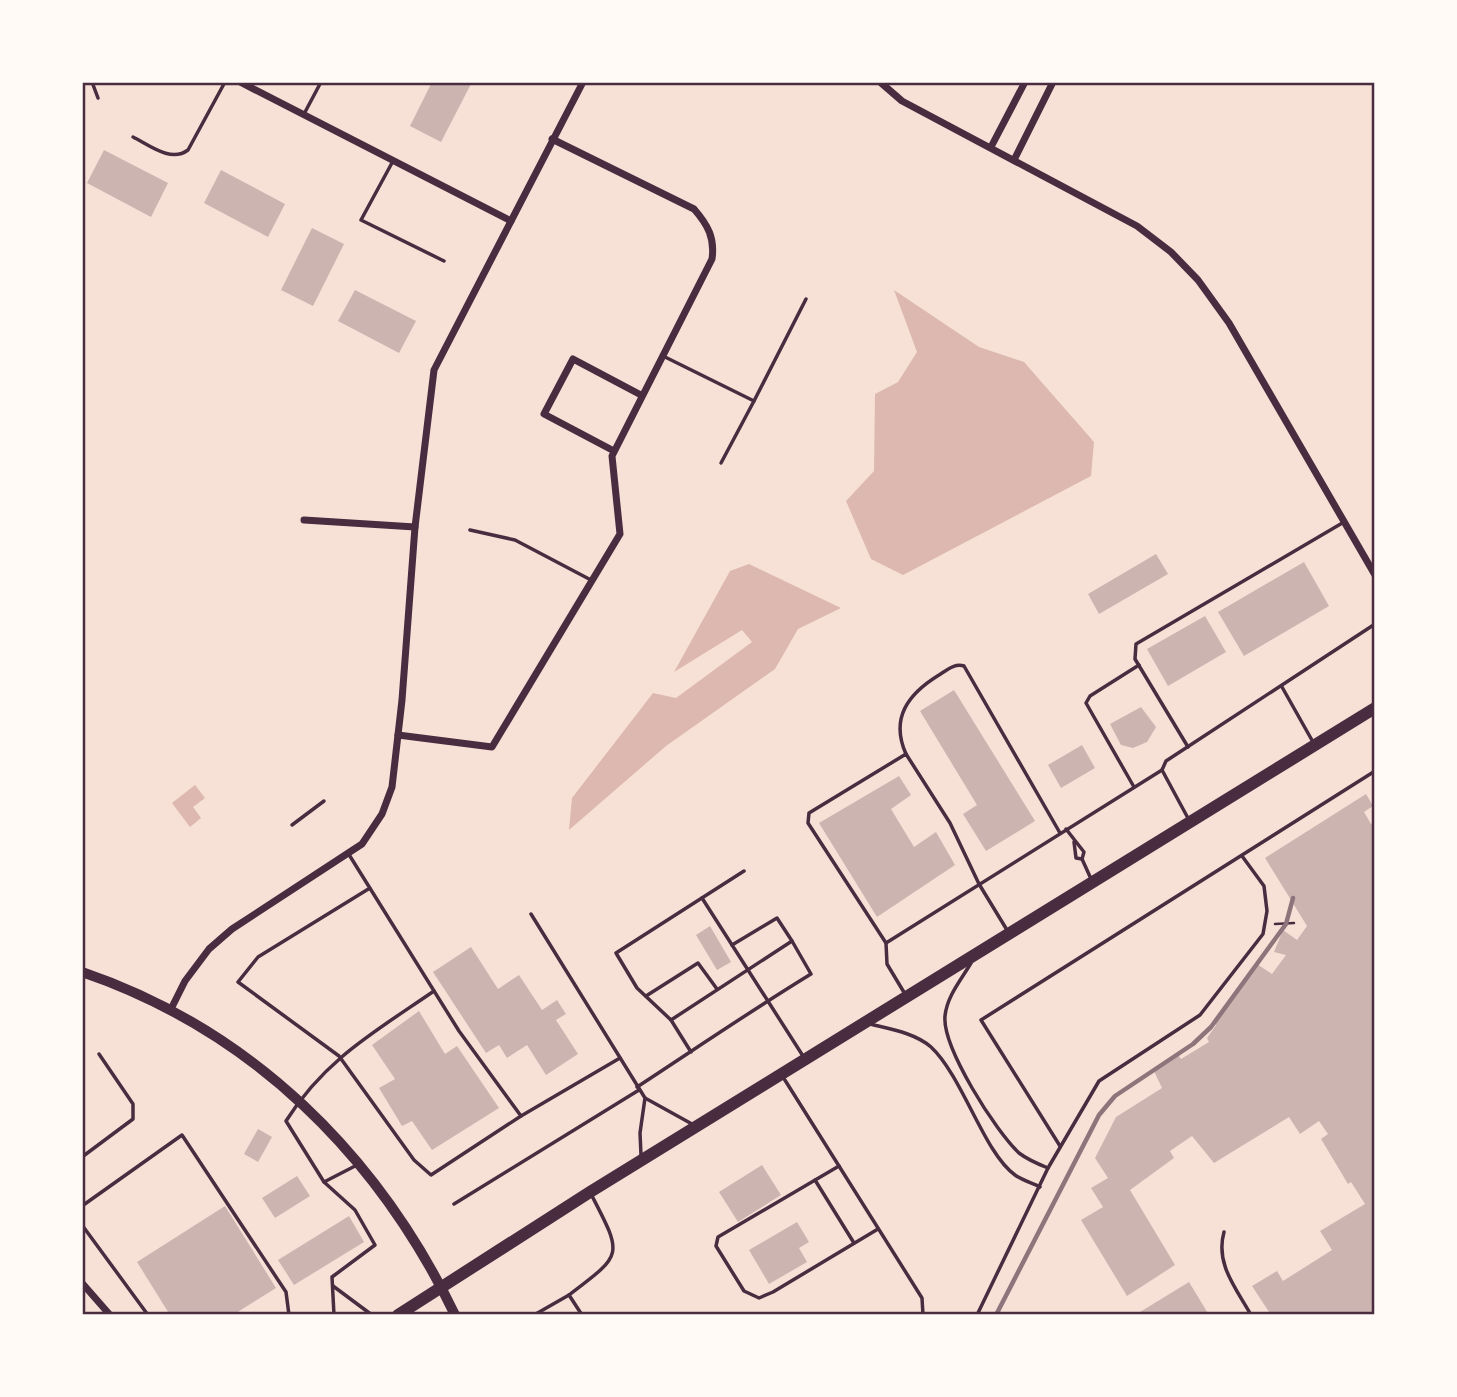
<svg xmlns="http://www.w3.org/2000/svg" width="1457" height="1397" font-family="'Titillium Web',sans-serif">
  <rect width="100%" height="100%" fill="#f7e1d7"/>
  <g fill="#dcb8b0">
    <path d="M894 290 979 347 1024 362 1094 442 1091 476 903 575 871 559 846 501 874 471 875 394 898 382 917 352Z"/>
    <path d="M749 564 841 608 798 629 775 669 666 746 569 830 572 798 653 693 676 698 752 642 742 630 674 672 730 571Z"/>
    <path d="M195 785 205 798 193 807 201 818 190 827 172 803Z"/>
  </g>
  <g fill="#ccb4b1">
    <path d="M432 82H472L441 142 410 126Z"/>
    <path d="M104 150 168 183 151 217 87 183Z"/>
    <path d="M221 170 285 204 268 237 204 203Z"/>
    <path d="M312 228 344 244 313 306 281 290Z"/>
    <path d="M355 290 416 321 399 353 338 321Z"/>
    <path d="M1156 554 1168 574 1099 614 1088 594Z"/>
    <path d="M1304 562 1329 606 1244 656 1218 612Z"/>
    <path d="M1205 616 1226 652 1168 686 1147 649Z"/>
    <path d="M954 690 1035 821 986 851 963 814 977 805 920 711Z"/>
    <path d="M1141 707 1156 727 1147 742 1133 748 1121 745 1110 724Z"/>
    <path d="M1082 745 1095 768 1061 788 1048 765Z"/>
    <path d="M899 776 911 795 891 809 914 847 936 832 955 865 877 917 819 823Z"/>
    <path d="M1366 794 1373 806 1364 812 1371 824 1375 822V1315H1271L1252 1286 1277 1271 1283 1281 1332 1250 1320 1231 1365 1204 1351 1182 1348 1184 1321 1139 1328 1134 1319 1121 1300 1134 1289 1117 1214 1163 1192 1136 1170 1151 1174 1158 1130 1190 1175 1265 1127 1296 1081 1220 1103 1207 1091 1188 1108 1178 1095 1158 1116 1117 1162 1088 1153 1069 1177 1053 1181 1059 1209 1042 1207 1038 1216 1025 1214 1024 1257 964 1272 974 1286 955 1274 952 1283 930 1297 940 1307 926 1265 858Z"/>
    <path d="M710 926 731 962 717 970 696 935Z"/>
    <path d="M471 947 498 989 519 975 542 1010 557 1000 566 1014 556 1020 578 1054 546 1075 527 1045 507 1058 499 1045 486 1053 433 972Z"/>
    <path d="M419 1011 445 1054 457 1046 499 1108 432 1150 412 1121 402 1126 379 1088 395 1079 372 1045Z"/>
    <path d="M258 1129 272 1137 258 1162 244 1154Z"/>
    <path d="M762 1165 781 1195 738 1222 719 1192Z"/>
    <path d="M297 1176 310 1196 275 1218 262 1198Z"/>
    <path d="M225 1206 276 1288 233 1315H170L137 1262Z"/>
    <path d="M349 1216 364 1242 294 1285 278 1260Z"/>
    <path d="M797 1222 809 1242 799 1248 807 1262 769 1284 749 1250Z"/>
    <path d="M1189 1282 1209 1315H1142L1140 1312Z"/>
  </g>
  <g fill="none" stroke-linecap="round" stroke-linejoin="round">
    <path stroke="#4a2c40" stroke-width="2.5" d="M1275 924 1294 923"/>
    <g stroke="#4a2c40" stroke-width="3.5">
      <path d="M92 82 98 98"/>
      <path d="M304 114 321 82"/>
      <path d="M133 137C149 145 171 163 188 150L225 82"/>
      <path d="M393 161 361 220 444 261"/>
      <path d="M663 356 754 401 806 299"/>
      <path d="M721 463 754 401"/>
      <path d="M470 530 515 540 591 580"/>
      <path d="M1282 687 1313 742"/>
      <path d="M1188 747 1135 659 1136 644 1344 522"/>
      <path d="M906 754C890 718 908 694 939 675 947 670 955 663 964 666L1060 833"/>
      <path d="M1134 787 1086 703 1090 696 1139 665"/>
      <path d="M1189 820 1162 770 1166 761 1375 624"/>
      <path d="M292 825 324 801"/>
      <path d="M1066 829 1084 852 1082 859 1092 881"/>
      <path d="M1074 842 1076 858 1082 859"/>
      <path d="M348 853 459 1031 521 1116 431 1175 414 1160 339 1056 238 982 258 957 370 888"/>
      <path d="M702 898 803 1056"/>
      <path d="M531 914 645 1098 692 1124"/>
      <path d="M886 943 808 823 809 813 906 754 950 823 979 884 1007 930"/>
      <path d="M732 945 777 918 792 941"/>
      <path d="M971 963C961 980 947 996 945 1016 942 1047 996 1132 1019 1153 1028 1160 1038 1164 1048 1168"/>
      <path d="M905 994 887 964 886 943 1162 770"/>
      <path d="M646 996 698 963 717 989"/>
      <path d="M671 1020 637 988 616 953 744 871"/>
      <path d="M870 1024C890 1029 915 1033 931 1047 963 1077 984 1153 1015 1175 1022 1180 1032 1183 1040 1187"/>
      <path d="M783 1077 922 1298 923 1315"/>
      <path d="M637 1087C695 1049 752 1010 811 974L792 941 671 1020 691 1052"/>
      <path d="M521 1116 620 1058"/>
      <path d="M1060 1146 981 1020 1375 771"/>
      <path d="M641 1155 640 1133 645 1098"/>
      <path d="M82 1157 133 1119V1104L99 1054"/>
      <path d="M839 1166 718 1237 716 1246 744 1291 759 1298 773 1292 878 1229"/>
      <path d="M815 1180 854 1243"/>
      <path d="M324 1182 357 1165"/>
      <path d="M454 1204 639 1090"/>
      <path d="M82 1206 182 1135 286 1292 289 1315"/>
      <path d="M82 1225 148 1315"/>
      <path d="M1224 1232C1215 1264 1236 1288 1251 1315"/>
      <path d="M333 1286 372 1315"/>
      <path d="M334 1315 332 1277 375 1245 355 1210 324 1182 286 1121C325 1059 376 1031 434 991"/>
      <path d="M534 1315 569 1295"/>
      <path d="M582 1315 569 1295C623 1254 623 1256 592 1196"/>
      <path d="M977 1315 1048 1168 1099 1081 1200 1015 1263 934 1267 911 1264 886 1242 856"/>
    </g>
    <g stroke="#4a2c40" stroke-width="7">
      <path d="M240 82 511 221"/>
      <path d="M880 82 902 101 1137 226 1171 252 1198 280 1229 323 1375 575"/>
      <path d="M991 147 1025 82"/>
      <path d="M1014 160 1053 82"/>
      <path d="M614 451 544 414 573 359 641 395"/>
      <path d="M304 520 415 527"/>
      <path d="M398 735 492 747 620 534 612 456 712 259C715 238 708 225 694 209L552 139"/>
      <path d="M171 1009 185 981 209 949 232 929 362 844 382 814 392 787 402 700 415 527 434 370 583 82"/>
      <path d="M82 1283 110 1315"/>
    </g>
    <path stroke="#4a2c40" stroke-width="10" d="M82 972C252 1030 378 1155 455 1315"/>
    <path stroke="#4a2c40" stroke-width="12" d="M398 1315 590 1192 1375 708"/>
    <path stroke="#8f747c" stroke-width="4.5" d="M996 1315 1099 1115 1115 1096 1193 1044 1211 1027 1286 924 1293 898"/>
  </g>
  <rect width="1457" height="1397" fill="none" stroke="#fffaf5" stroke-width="168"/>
  <rect x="84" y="84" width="1289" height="1229" fill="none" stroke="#4a2c40" stroke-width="2.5"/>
</svg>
